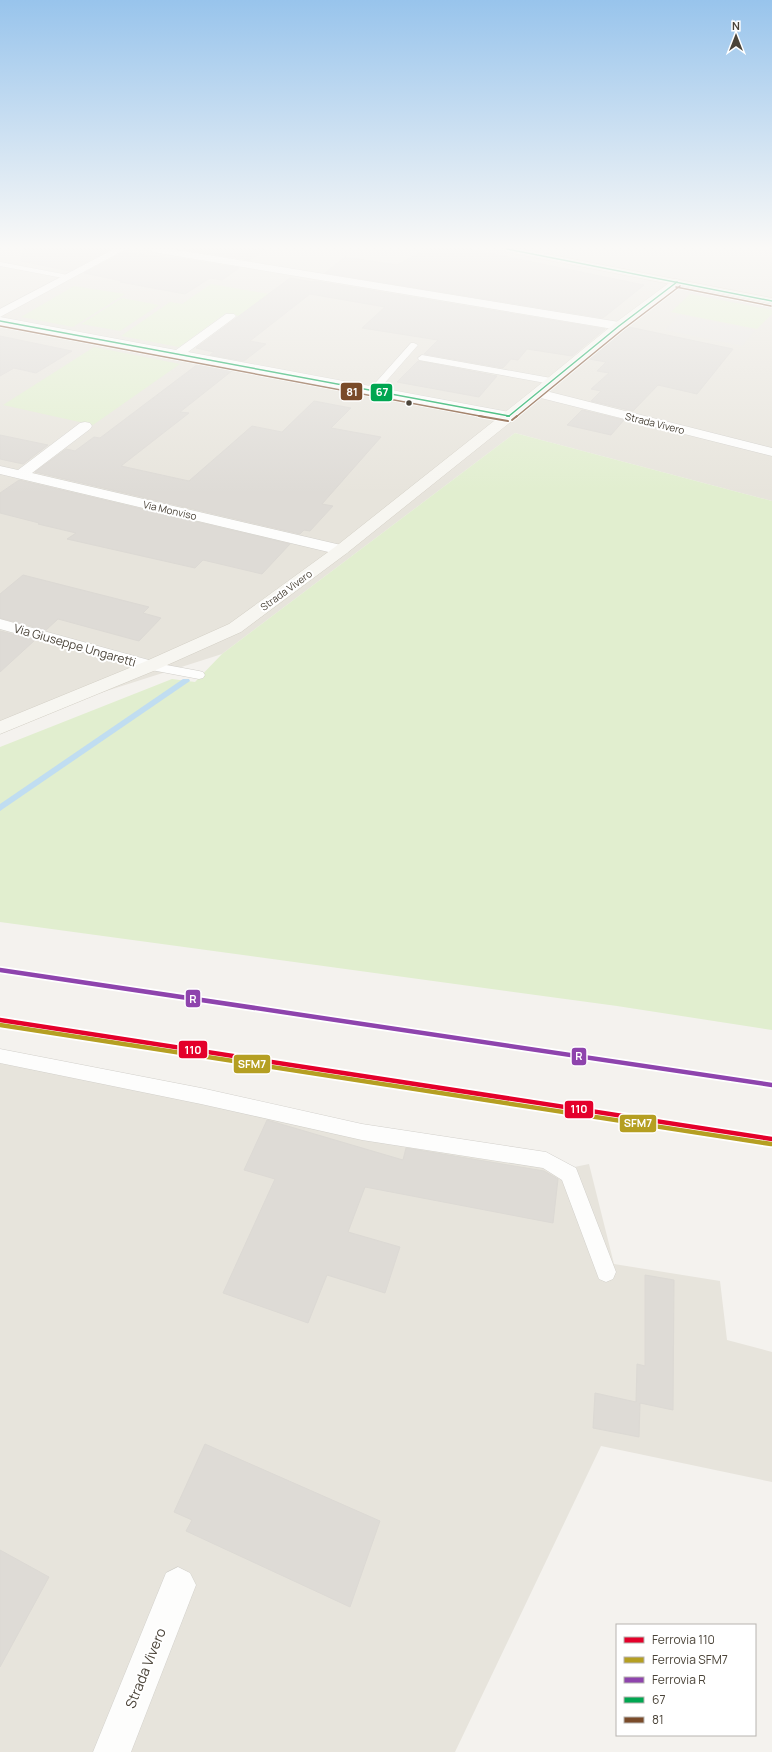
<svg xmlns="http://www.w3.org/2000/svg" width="772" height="1752" font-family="Manrope,sans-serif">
  <rect width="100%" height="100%" fill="#f4f2ee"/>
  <g fill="#e7e4dc">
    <path d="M0 249H772V501L515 433 222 654 0 725Z"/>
    <path d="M0 1063 560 1170 589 1164 614 1264 720 1281 727 1340 772 1352V1482L601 1446 455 1752H0Z"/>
  </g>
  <g fill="#e1eecf">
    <path d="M211 284 269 294 239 316 226 313 179 347 121 336 170 302 182 304Z"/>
    <path d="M74 286 125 294 73 327 21 317Z"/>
    <path d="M690 294 772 310V314L757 329 671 312Z"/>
    <path d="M122 298 159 305 120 331 81 324Z"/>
    <path d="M94 347 180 364 93 425 3 405Z"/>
    <path d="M515 433 772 501V1030L617 1006 0 922V747L172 679 195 682 222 654Z"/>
  </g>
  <path fill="#e6e3df" d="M679 315 755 330 742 346 665 330Z"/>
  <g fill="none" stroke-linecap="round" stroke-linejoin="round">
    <path fill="#c0ddf1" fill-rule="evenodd" d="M183 679H189L190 681 0 811V804Z"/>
  </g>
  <g fill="#dedbd6" stroke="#dcd9d4">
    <path d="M23 249H110L70 271 21 261Z"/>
    <path d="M191 249H266L250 260 189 250Z"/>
    <path d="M426 249H469L644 285 603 318 325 273 345 257 397 265Z"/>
    <path d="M124 252 175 259 178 258 239 268 222 280 210 278 185 294 120 282 122 281 84 273Z"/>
    <path d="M290 278 313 282 315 281 605 329 572 356 527 349 518 360 511 359 503 368 424 354 438 340 362 328 385 307 310 294 250 341 266 344 244 361 210 355 214 352 196 348Z"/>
    <path d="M629 327 733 349 697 394 658 385 633 411 591 401 601 391 591 389 609 373 597 371 606 362 589 359Z"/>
    <path d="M0 336 72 351 36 373 14 368 0 376Z"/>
    <path d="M418 361H419L497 376 479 397 397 382Z"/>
    <path d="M198 364 233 370 180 412 189 413 121 466 189 481 252 426 282 432 314 401 351 408 331 428 381 437 322 504 333 506 310 531 304 530 300 534 35 472 66 449 75 451 94 437 100 438Z"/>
    <path d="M582 410 624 420 611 435 567 425Z"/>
    <path d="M0 435 48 445 23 464 0 459Z"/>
    <path d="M19 480 290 544 262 574 203 560 195 568 67 539 76 533 38 524 39 523 0 513V493Z"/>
    <path d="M23 575 149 607 143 613 161 618 139 641 58 619 46 630 0 618V594Z"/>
    <path d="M0 631 35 640 0 672Z"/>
    <path d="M267 1120 403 1160 406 1148 544 1171 558 1179 553 1223 365 1187 348 1232 400 1247 385 1293 327 1275 308 1323 223 1293 275 1179 244 1170Z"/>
    <path d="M645 1275 674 1280 673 1410 640 1403 639 1437 593 1428 595 1393 636 1402 637 1364 645 1366Z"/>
    <path d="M205 1444 380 1521 350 1607 186 1531 192 1520 174 1512Z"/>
    <path d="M0 1550 49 1577 0 1667Z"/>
  </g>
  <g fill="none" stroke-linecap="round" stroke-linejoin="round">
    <g stroke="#d2d0cb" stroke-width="1">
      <g id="lane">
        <path d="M0 262 68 275 72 277 68 279 0 266Z"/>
        <path d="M411 343H414L418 345 375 394H369L368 392 369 390Z"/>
        <path d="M422 355 551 378 555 381 551 384 419 360 418 358Z"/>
        <path d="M150 662 199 671 203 672 205 675 203 678 199 679 146 669 144 666 146 663Z"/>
        <path d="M0 1049 201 1088 362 1124 546 1152 576 1168 616 1272 613 1279 606 1282 599 1279 562 1180 543 1168 362 1140 201 1104 0 1063Z"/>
      </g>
    </g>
    <g stroke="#d2d0cb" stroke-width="1">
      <g id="street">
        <path d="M114 249H126L0 317 176 350 226 314H234L236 316 234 318 188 352 509 412 514 413 516 416 514 419 509 420 0 325V309Z"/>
        <path d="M148 249H171L619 322 623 323 625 326 623 329 619 330 153 252Z"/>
        <path d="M538 389 772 448V456L533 396 531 393 533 390Z"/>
        <path d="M85 422 90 423 92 426 90 429 32 473 341 545 347 547 349 550 347 553 341 555 0 474V466L18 470 80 423Z"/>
        <path d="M0 619 156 662 159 666 156 670 150 671 0 629Z"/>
        <path d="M178 1567 190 1573 196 1585 131 1752H93L166 1573Z"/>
      </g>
    </g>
    <g stroke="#d3cfc5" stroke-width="1">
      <path id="secondary" d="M677 279 683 282 681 284 623 329 543 396 347 553 241 632 156 670 0 734V721L144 662 229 624 335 547 533 390 615 323 673 280Z"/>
    </g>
    <g stroke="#d6cebb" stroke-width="1">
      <path id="primary" d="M502 249H522L772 298V304L507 252Z"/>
    </g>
    <use href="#lane" fill="#fdfdfc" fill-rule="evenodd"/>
    <use href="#street" fill="#fdfdfc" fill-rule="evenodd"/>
    <use href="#secondary" fill="#f7f6f1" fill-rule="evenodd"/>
    <use href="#primary" fill="#f2efe6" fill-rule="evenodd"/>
    <g stroke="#fff" stroke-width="3">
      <g id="bus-1-far1">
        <path d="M507 249 772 301"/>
        <path d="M0 321 509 416"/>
        <path d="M509 416 619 326 677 282"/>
      </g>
    </g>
    <g stroke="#fff" stroke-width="4">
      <path id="bus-1" d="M507 416H509"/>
    </g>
    <g stroke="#fff" stroke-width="3">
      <g id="bus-2-far1">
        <path d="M676 287 771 306"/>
        <path d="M0 326 485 417"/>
        <path d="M516 417 622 330 680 286"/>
      </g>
    </g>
    <g stroke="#fff" stroke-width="4">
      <g id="bus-2">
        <path d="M479 416 508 421"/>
        <path d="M512 420 517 416"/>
      </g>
    </g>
    <use href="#bus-1-far1" stroke="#00a651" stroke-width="1.5"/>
    <use href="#bus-1" stroke="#00a651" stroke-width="2"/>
    <use href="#bus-2-far1" stroke="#7a4b2a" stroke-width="1.5"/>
    <use href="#bus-2" stroke="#7a4b2a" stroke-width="2"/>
    <g stroke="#fff" stroke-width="8">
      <path id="rail-1" d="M0 1020 772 1139"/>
    </g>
    <g stroke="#fff" stroke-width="8">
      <path id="rail-2" d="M0 1025 771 1144"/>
    </g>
    <g stroke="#fff" stroke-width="8">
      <path id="rail-3" d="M0 970 772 1085"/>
    </g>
    <use href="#rail-1" stroke="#e4002b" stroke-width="4.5"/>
    <use href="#rail-2" stroke="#b59f22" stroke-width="4.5"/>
    <use href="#rail-3" stroke="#8e44ad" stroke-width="4.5"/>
  </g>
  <linearGradient id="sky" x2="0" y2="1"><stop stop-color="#98c4ec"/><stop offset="0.5" stop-color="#faf9f7"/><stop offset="1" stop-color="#faf9f7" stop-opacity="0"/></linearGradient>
  <rect width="772" height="494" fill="url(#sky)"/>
  <circle fill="#4b4439" stroke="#fff" stroke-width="1.5" cx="409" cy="403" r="3.5"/>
  <g text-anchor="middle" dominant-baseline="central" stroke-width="4" stroke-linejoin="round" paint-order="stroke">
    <g font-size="10" fill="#4b4439" stroke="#fff">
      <text transform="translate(655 423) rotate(14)">Strada Vivero</text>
      <text transform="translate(170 510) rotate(13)">Via Monviso</text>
      <text transform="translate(286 590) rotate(-36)">Strada Vivero</text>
    </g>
    <g font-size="12" fill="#4b4439" stroke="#fff">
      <text transform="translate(75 645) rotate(16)">Via Giuseppe Ungaretti</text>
    </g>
    <g font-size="14" fill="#4b4439" stroke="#fff">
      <text transform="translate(145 1668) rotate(-68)">Strada Vivero</text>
    </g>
  </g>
  <g stroke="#fff" stroke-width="1.5">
    <rect x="340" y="382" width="23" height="19" rx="4" fill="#7a4b2a"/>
    <rect x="370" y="383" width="23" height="19" rx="4" fill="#00a651"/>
    <rect x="185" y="989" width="16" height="19" rx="4" fill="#8e44ad"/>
    <rect x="178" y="1040" width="30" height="19" rx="4" fill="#e4002b"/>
    <rect x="571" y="1047" width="16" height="19" rx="4" fill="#8e44ad"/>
    <rect x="233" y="1054" width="38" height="20" rx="4" fill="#b59f22"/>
    <rect x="564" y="1100" width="30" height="19" rx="4" fill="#e4002b"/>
    <rect x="619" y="1114" width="38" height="19" rx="4" fill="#b59f22"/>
  </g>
  <g font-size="11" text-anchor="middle" font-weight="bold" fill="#fff">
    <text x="352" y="396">81</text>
    <text x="382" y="396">67</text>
    <text x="193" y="1003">R</text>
    <text x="193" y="1054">110</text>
    <text x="579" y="1060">R</text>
    <text x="252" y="1068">SFM7</text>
    <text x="579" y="1113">110</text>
    <text x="638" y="1127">SFM7</text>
  </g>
  <rect x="616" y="1624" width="140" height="112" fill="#ffffff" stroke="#b7b4b0"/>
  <rect x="624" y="1637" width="20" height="6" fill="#e4002b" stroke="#b7b4b0"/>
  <text x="652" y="1644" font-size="12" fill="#4b4439">Ferrovia 110</text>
  <rect x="624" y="1657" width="20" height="6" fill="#b59f22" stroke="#b7b4b0"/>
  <text x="652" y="1664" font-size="12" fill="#4b4439">Ferrovia SFM7</text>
  <rect x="624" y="1677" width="20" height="6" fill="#8e44ad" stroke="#b7b4b0"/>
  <text x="652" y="1684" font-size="12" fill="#4b4439">Ferrovia R</text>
  <rect x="624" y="1697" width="20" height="6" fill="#00a651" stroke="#b7b4b0"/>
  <text x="652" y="1704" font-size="12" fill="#4b4439">67</text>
  <rect x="624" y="1717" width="20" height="6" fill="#7a4b2a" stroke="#b7b4b0"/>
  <text x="652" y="1724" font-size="12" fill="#4b4439">81</text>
  <g transform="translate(736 36)" stroke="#ffffff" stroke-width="3" paint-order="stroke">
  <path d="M0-3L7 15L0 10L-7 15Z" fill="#4b4439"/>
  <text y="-6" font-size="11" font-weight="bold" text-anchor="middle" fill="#4b4439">N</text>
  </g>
</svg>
